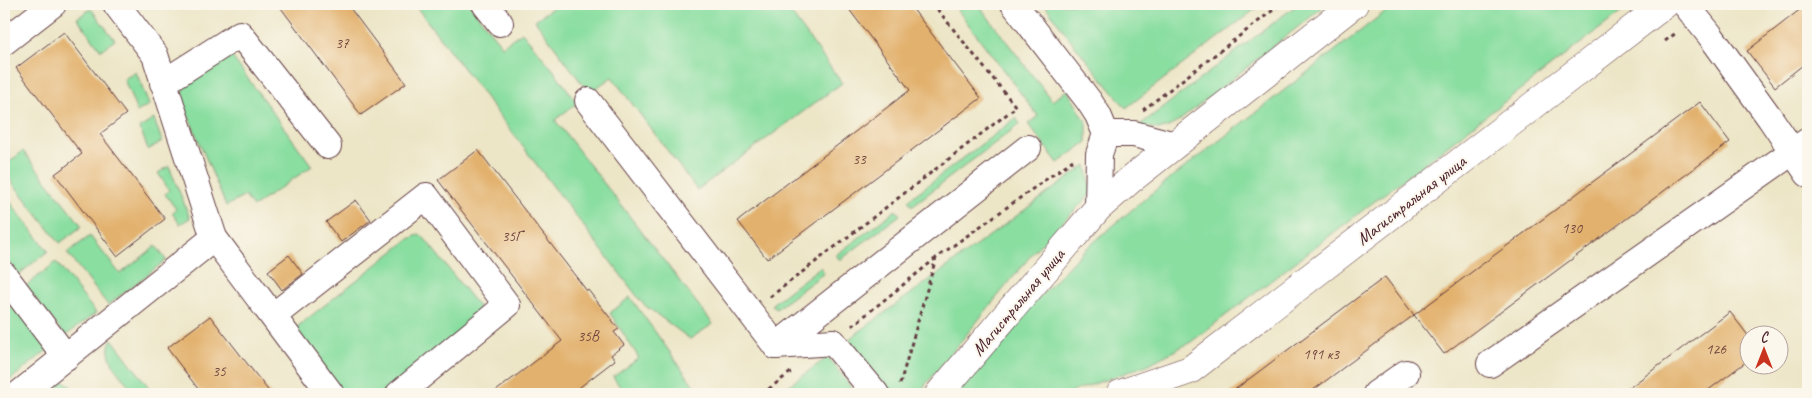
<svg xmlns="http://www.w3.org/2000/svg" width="1812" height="398" font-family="Caveat,sans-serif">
  <rect width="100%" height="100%" fill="#fbf7ec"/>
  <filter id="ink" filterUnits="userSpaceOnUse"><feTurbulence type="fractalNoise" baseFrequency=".02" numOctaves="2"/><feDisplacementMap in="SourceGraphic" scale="10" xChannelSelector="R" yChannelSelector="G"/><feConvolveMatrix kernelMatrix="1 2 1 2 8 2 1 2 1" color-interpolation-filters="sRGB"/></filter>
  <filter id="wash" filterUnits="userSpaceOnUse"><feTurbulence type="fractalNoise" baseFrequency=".0096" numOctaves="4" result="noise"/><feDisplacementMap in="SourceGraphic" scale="20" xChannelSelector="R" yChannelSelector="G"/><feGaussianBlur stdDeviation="1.12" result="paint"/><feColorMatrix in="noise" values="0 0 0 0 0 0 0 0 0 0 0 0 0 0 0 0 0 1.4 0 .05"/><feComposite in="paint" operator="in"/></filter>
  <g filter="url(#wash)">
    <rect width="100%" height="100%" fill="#ece5c6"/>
    <g fill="#89dea0" stroke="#6a7e66">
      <path d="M414 4H469L502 46 522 32 555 72 577 103 555 120 713 324 690 339 643 304Z"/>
      <path d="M558 4H784L842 83 697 190 612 77 589 93 535 20Z"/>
      <path d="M953 4H978L1052 101 1067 90 1087 123V142L1058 163 1028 124 1038 116Z"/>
      <path d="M1044 4H1262L1126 108 1076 47Z"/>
      <path d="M1298 4H1327L1179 121C1161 132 1160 130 1140 125Z"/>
      <path d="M1395 4H1632L1191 342 1147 365 1066 394H957L989 351 1081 253 1148 196Z"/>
      <path d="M91 9 115 40 101 50 77 18Z"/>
      <path d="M230 54 312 166 253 207 245 196 226 206 185 108 183 89Z"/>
      <path d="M136 72 149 105 137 112 124 79Z"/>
      <path d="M1016 118 1020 124 912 206 908 200Z"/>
      <path d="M154 119 162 141 148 150 140 128Z"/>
      <path d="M23 151 82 226 60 243 4 172V166Z"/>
      <path d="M1086 165 1092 193 1037 248 918 394H888L849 339Z"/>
      <path d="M169 166 190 218 180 224 172 213 176 209 165 194 169 190 158 173Z"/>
      <path d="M4 194 48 251 18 275 4 257Z"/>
      <path d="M896 210 900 215 840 260 836 255Z"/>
      <path d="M418 235 422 236 426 240 487 318 400 394H336L293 330 409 239Z"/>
      <path d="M90 236 120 274 156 246 166 260 108 305 67 253Z"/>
      <path d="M56 262 96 313 65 336 26 286Z"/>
      <path d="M820 267 824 273 776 309 772 304Z"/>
      <path d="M630 297 700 394H625L613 377 639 358 610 313Z"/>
      <path d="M16 303 50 348 4 385V312Z"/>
      <path d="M112 339 154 394H136C125 380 100 357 112 339Z"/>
      <path d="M828 357 856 394H784L781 391Z"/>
      <path d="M58 380C68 382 72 387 78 394H30L51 382Z"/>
    </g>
    <g id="blocks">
      <g fill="#e2b16d">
        <path d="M278 4H347L406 83 361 115Z"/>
        <path d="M845 4H909L981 98 767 259 738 221 910 90Z"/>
        <path d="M1807 4H1808V61L1775 87 1747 51Z"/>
        <path d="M64 32 126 114 100 134 165 219 117 256 55 174 82 154 16 68Z"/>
        <path d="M1700 102 1730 142 1444 354 1414 315Z"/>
        <path d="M478 150 587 291 588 290 619 329 614 332 624 345 611 355 615 360 571 394H492L562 341 438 180Z"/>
        <path d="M356 200 371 220 341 242 326 222Z"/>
        <path d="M289 255 303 274 282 290 268 271Z"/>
        <path d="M1385 277 1414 315 1308 394H1229Z"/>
        <path d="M1730 312 1750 338V359L1703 394H1621Z"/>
        <path d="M210 316 271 394H202L167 348Z"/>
      </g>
    </g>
  </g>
  <g filter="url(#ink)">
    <use href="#blocks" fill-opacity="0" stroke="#623d42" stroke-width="1"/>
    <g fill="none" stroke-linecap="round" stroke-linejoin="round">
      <g stroke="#623d42" stroke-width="28">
        <g id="minor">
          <path d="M116 4 155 55 214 238"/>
          <path d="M485 4 500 23"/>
          <path d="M1014 4 1089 101 1098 115 1106 134 1099 154 1098 208"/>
          <path d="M1685 4 1710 35 1770 118 1808 174"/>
          <path d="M4 42 53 4"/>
          <path d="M163 83 240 34 328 146"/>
          <path d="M588 101 776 346 1028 148"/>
          <path d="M1106 134H1134L1175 145"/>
          <path d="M4 275 66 357"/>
          <path d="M273 316 426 196 507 305 399 394"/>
          <path d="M776 346 833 342 876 394"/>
          <path d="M1490 364 1808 141"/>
          <path d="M19 394 214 238 331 394"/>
          <path d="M1376 394 1406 373"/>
        </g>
      </g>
      <g stroke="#623d42" stroke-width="29">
        <g id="major">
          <path d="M939 394 1098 208 1130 180 1354 4"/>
          <path d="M1120 394 1190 370 1665 4"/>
        </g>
      </g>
      <g stroke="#623d42" stroke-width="3" stroke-dasharray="4 4" stroke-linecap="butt">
        <path d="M1665 41 1676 33"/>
        <path d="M1143 110 1281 4"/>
        <path d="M770 297 1016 107 933 4"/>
        <path d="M852 326 935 259"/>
        <path d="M900 384 936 258 1073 160"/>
        <path d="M770 387 775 394"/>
        <path d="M762 394 791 372"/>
      </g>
      <use href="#minor" stroke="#fff" stroke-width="26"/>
      <use href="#major" stroke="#fff" stroke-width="28"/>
    </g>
  </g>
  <g text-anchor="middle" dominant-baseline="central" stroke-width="4" stroke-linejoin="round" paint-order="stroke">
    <g font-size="15" fill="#70443c">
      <text x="342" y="43">37</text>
      <text x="859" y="159">33</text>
      <text x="1572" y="228">130</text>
      <text x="512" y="236">35Г</text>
      <text x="588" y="336">35В</text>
      <text x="1716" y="349">126</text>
      <text x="1321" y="354">191 к3</text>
      <text x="219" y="371">35</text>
    </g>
    <g font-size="18" fill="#4a1f2b" stroke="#fbf7ec">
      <text transform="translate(1411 200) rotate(-38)">Магистральная улица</text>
      <text transform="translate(1018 302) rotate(-50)">Магистральная улица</text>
    </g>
  </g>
  <rect width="1812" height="398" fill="none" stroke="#fbf7ec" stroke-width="20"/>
  <g transform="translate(1764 350)"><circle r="24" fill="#fbf7ec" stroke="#b4a19f"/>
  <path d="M0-4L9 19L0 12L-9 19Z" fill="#c8321e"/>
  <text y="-8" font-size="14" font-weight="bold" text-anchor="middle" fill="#4a1f2b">С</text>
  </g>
</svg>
